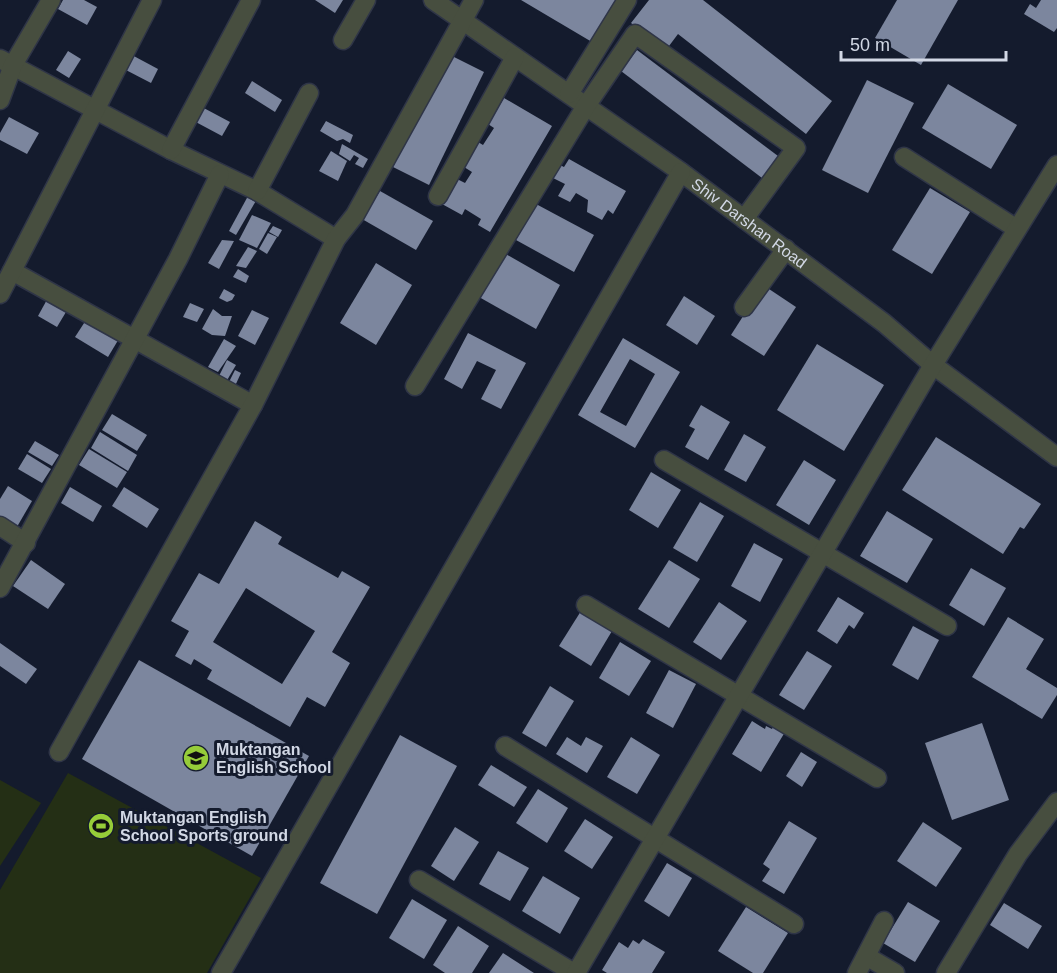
<svg xmlns="http://www.w3.org/2000/svg" width="1057" height="973" font-family="Helvetica,sans-serif">
  <rect width="100%" height="100%" fill="#141b2d"/>
  <g fill="#242f15">
    <path d="M68 773 261 878 207 973H0V890Z"/>
    <path d="M0 780 41 803 0 866Z"/>
  </g>
  <g fill="#7c869e" fill-rule="evenodd">
    <path d="M63 0H84L97 7 87 25 58 9Z"/>
    <path d="M315 0H343L335 13Z"/>
    <path d="M521 0H624L597 45Z"/>
    <path d="M649 0H703L832 101 806 134 678 34 666 50 631 23Z"/>
    <path d="M897 0H958L921 65 875 38Z"/>
    <path d="M1041 0H1057V28L1054 32 1024 14 1030 4 1036 8Z"/>
    <path d="M637 50 782 159 766 181 621 71Z"/>
    <path d="M68 51 81 59 69 78 56 70Z"/>
    <path d="M130 54 158 69 151 83 122 68Z"/>
    <path d="M448 54 484 72 429 185 393 167Z"/>
    <path d="M867 80 914 103 868 193 822 170Z"/>
    <path d="M252 81 282 100 275 112 245 93Z"/>
    <path d="M948 84 1017 125 991 169 922 128Z"/>
    <path d="M504 98 552 126 490 232 478 225 481 219 465 209 462 215 442 204 457 179 465 183 472 172 464 167 478 142 483 145 494 128 488 124Z"/>
    <path d="M200 106 230 122 222 136 192 120Z"/>
    <path d="M9 117 39 133 27 154 0 140V133Z"/>
    <path d="M326 121 353 135 350 143 343 139 337 141 320 131Z"/>
    <path d="M342 144 368 159 363 168 355 164 359 158 354 155 350 161 339 154Z"/>
    <path d="M331 151 347 161 338 181 319 171Z"/>
    <path d="M569 159 626 191 613 214 608 210 602 220 587 212 588 200 576 193 570 202 558 196 565 184 551 177 558 164 564 167Z"/>
    <path d="M930 188 970 212 932 274 892 250Z"/>
    <path d="M380 191 433 221 416 250 362 219Z"/>
    <path d="M248 196 257 199 236 235 229 231Z"/>
    <path d="M536 204 594 235 574 272 516 240Z"/>
    <path d="M252 215 271 223 257 248 239 240Z"/>
    <path d="M273 226 282 230 278 237 269 232Z"/>
    <path d="M268 233 277 237 267 254 259 249Z"/>
    <path d="M222 240 234 241 219 269 208 263Z"/>
    <path d="M248 247 257 251 246 268 236 266Z"/>
    <path d="M504 253 560 285 536 329 479 297Z"/>
    <path d="M376 263 412 285 376 345 340 323Z"/>
    <path d="M238 269 249 276 246 283 233 277Z"/>
    <path d="M763 285 796 307 764 356 731 335Z"/>
    <path d="M224 289 235 295 232 300 227 302 219 298Z"/>
    <path d="M49 296 69 307 57 327 38 316Z"/>
    <path d="M684 296 715 316 697 345 666 325Z"/>
    <path d="M190 303 204 309 197 322 183 317Z"/>
    <path d="M213 309 222 316H232L225 336 212 335 202 329Z"/>
    <path d="M252 310 269 318 255 345 238 336Z"/>
    <path d="M88 317 120 337 108 357 75 337Z"/>
    <path d="M468 333 526 363 501 409 481 399 496 370 477 361 462 389 444 379Z"/>
    <path d="M623 338 680 372 635 448 578 415ZM630 359 655 374 626 426 600 412Z"/>
    <path d="M224 339 236 346 218 372 208 367Z"/>
    <path d="M817 344 884 385 844 451 777 410Z"/>
    <path d="M227 360 236 365 226 382 218 378Z"/>
    <path d="M235 370 241 373 235 386 229 382Z"/>
    <path d="M701 405 730 422 708 460 685 447 695 429 689 426Z"/>
    <path d="M112 414 147 435 137 451 102 430Z"/>
    <path d="M100 432 137 455 128 471 91 448Z"/>
    <path d="M744 434 766 447 746 482 724 470Z"/>
    <path d="M936 437 1041 504 1024 529 1020 527 1003 554 902 490Z"/>
    <path d="M35 441 59 455 52 466 28 452Z"/>
    <path d="M89 449 127 472 117 488 79 465Z"/>
    <path d="M27 454 51 469 42 483 18 469Z"/>
    <path d="M804 460 836 480 809 525 776 505Z"/>
    <path d="M651 472 681 490 658 528 629 510Z"/>
    <path d="M8 486 32 501 14 532 0 524V499Z"/>
    <path d="M70 487 102 506 93 522 61 503Z"/>
    <path d="M124 487 159 509 147 528 112 506Z"/>
    <path d="M700 502 724 516 697 562 673 548Z"/>
    <path d="M887 511 933 539 907 583 860 556Z"/>
    <path d="M255 521 282 537 278 544 338 578 342 571 370 587 332 652 350 663 325 707 307 697 290 727 207 679 212 670 194 659 191 665 175 656 189 631 171 621 199 573 219 584ZM246 588 315 631 282 684 213 642Z"/>
    <path d="M754 543 783 559 760 602 731 586Z"/>
    <path d="M31 560 65 584 48 609 13 586Z"/>
    <path d="M669 560 700 579 669 628 638 609Z"/>
    <path d="M971 568 1006 588 984 626 949 605Z"/>
    <path d="M838 597 864 613 854 629 849 625 837 644 817 631Z"/>
    <path d="M719 602 747 621 721 660 693 642Z"/>
    <path d="M581 611 612 631 591 666 559 646Z"/>
    <path d="M1008 617 1044 639 1026 669 1057 688V695L1042 719 972 677Z"/>
    <path d="M913 626 939 640 918 680 892 665Z"/>
    <path d="M620 642 651 661 629 696 599 678Z"/>
    <path d="M0 643 37 669 26 684 0 666Z"/>
    <path d="M807 651 832 666 804 710 779 695Z"/>
    <path d="M139 660 309 756 252 856 82 759Z"/>
    <path d="M669 670 696 684 673 728 646 713Z"/>
    <path d="M550 686 574 701 546 747 522 733Z"/>
    <path d="M752 721 765 729 766 726 772 729 774 725 785 732 761 772 732 754Z"/>
    <path d="M982 723 1009 800 952 820 925 743Z"/>
    <path d="M400 735 457 766 377 914 320 883Z"/>
    <path d="M567 737 581 746 586 737 603 746 587 773 556 754Z"/>
    <path d="M631 737 660 755 637 794 607 777Z"/>
    <path d="M801 752 817 762 802 787 786 776Z"/>
    <path d="M491 765 527 787 514 807 478 785Z"/>
    <path d="M538 789 568 808 547 843 516 823Z"/>
    <path d="M585 819 613 837 592 869 564 851Z"/>
    <path d="M789 821 817 838 784 894 762 881 770 869 763 864Z"/>
    <path d="M923 822 962 848 936 887 897 861Z"/>
    <path d="M455 827 479 842 454 881 431 866Z"/>
    <path d="M498 851 529 868 510 901 479 884Z"/>
    <path d="M667 863 692 878 669 917 644 901Z"/>
    <path d="M543 876 580 898 560 934 522 911Z"/>
    <path d="M412 899 447 920 424 959 389 938Z"/>
    <path d="M908 902 940 921 915 962 883 943Z"/>
    <path d="M1004 903 1042 926 1028 949 990 925Z"/>
    <path d="M746 907 788 933 763 973H753L718 951Z"/>
    <path d="M458 926 489 946 472 973H445L433 965Z"/>
    <path d="M643 939 665 952 652 973H607L602 970 619 942 628 948 633 940 639 944Z"/>
    <path d="M503 953 534 973H489Z"/>
  </g>
  <g fill="none" stroke-linecap="round" stroke-linejoin="round">
    <g stroke="#2f3547" stroke-width="21">
      <g id="minor">
        <path id="s1" d="M433 0 681 172 884 323 933 365 1057 457"/>
        <path d="M343 40 366 0"/>
        <path d="M0 59 171 150 257 191 336 239"/>
        <path d="M569 94 627 0"/>
        <path d="M0 100 13 65 51 0"/>
        <path d="M171 150 251 0"/>
        <path d="M904 157 1017 229"/>
        <path d="M257 191 309 93"/>
        <path d="M438 196 515 57"/>
        <path d="M12 271 253 405"/>
        <path d="M0 294 152 0"/>
        <path d="M744 307 786 249"/>
        <path d="M415 386 586 106 635 34 796 148 744 219"/>
        <path d="M664 460 947 626"/>
        <path d="M0 526 26 543"/>
        <path d="M0 588 178 259 220 174"/>
        <path d="M586 605 877 778"/>
        <path d="M505 746 794 924"/>
        <path d="M59 752 253 405 336 239 355 215 474 0"/>
        <path d="M419 880 574 973"/>
        <path d="M866 956 895 973"/>
        <path d="M221 973 681 172"/>
        <path d="M576 973 933 365 1057 165"/>
        <path d="M857 973 884 921"/>
        <path d="M946 973 1018 854 1057 802"/>
      </g>
    </g>
    <use href="#minor" stroke="#474e3f" stroke-width="18"/>
  </g>
  <defs>
    <g id="school-disc" transform="scale(1.35)"><circle r="9.5" fill="#96cc39" stroke="#141b2d"/><path d="M0-5L7-2L0 1L-7-2ZM-4 1L0 2.5L4 1V4Q0 6-4 4Z" fill="#111"/></g>
    <g id="stadium-disc" transform="scale(1.35)"><circle r="9.5" fill="#96cc39" stroke="#141b2d"/><path d="M0-5a6.5 5 0 1 0 0 10a6.5 5 0 1 0 0-10ZM-3.5-1.8h7v3.6h-7Z" fill="#111"/></g>
  </defs>
  <g fill-rule="evenodd">
    <use href="#school-disc" x="196" y="758"/>
    <use href="#stadium-disc" x="101" y="826"/>
  </g>
  <g text-anchor="middle" dominant-baseline="central" stroke-width="6" stroke-linejoin="round" paint-order="stroke">
    <g font-size="16" fill="#d2d8e5" stroke="#141b2d">
      <text stroke="none"><textPath href="#s1" startOffset="387">Shiv Darshan Road</textPath></text>
    </g>
    <g font-size="16" font-weight="bold" fill="#d2d8e5" stroke="#141b2d" text-anchor="start">
      <text x="216" y="749">Muktangan<tspan x="216" dy="18">English School</tspan></text>
      <text x="120" y="817">Muktangan English<tspan x="120" dy="18">School Sports ground</tspan></text>
    </g>
  </g>
  <path d="M841 51v9h165v-9" fill="none" stroke="#d2d8e5" stroke-width="3"/>
  <text x="850" y="51" font-size="18" fill="#d2d8e5" stroke="#141b2d" stroke-width="4.5" paint-order="stroke">50 m</text>
</svg>
